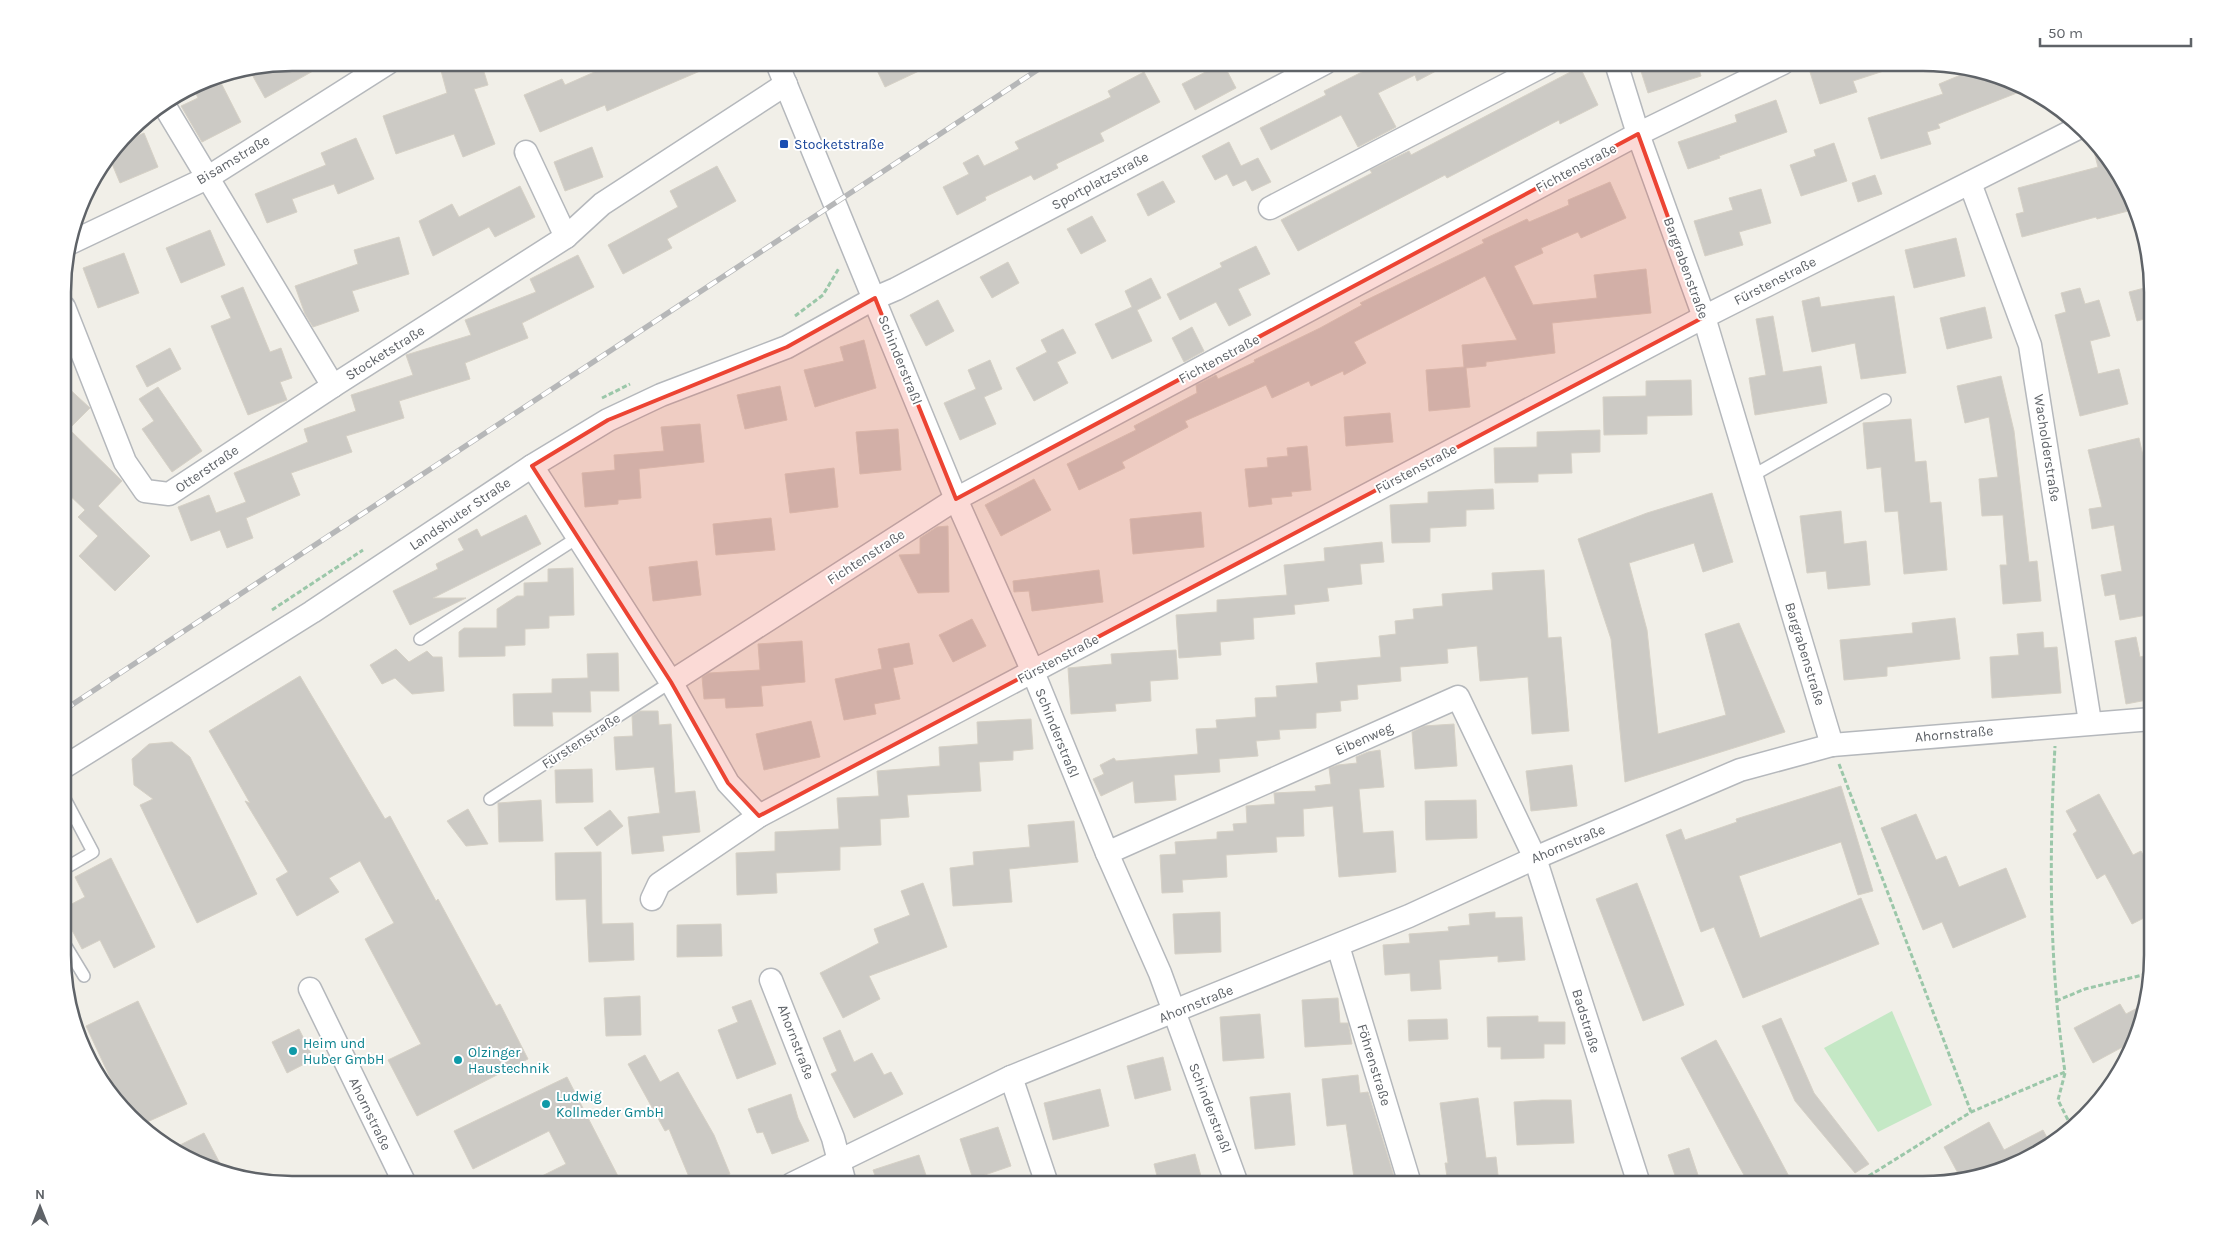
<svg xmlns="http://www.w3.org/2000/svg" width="2215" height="1247" font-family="Karla,sans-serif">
  <rect width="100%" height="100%" fill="#f1efe8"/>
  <path fill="#c4e8c5" d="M1892 1011 1932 1105 1878 1132 1824 1048Z"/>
  <g fill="#cccac5" stroke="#d6d1c6">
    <path d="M292 62H329L265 98 250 71Z"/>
    <path d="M456 62H481L488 85 474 89 495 144 463 157 454 134 396 154 383 116 447 93 440 67Z"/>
    <path d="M617 62H721L607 111 605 105 540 132 524 95 562 79 565 85Z"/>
    <path d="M873 62H938L885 87Z"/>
    <path d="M1382 62H1453L1417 81 1415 75 1378 93 1396 127 1358 147 1341 115 1271 150 1260 128 1326 95 1324 91Z"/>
    <path d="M1638 62H1697L1701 76 1648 93Z"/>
    <path d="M1839 62H1898L1899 66 1853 81 1857 92 1820 104 1810 72Z"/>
    <path d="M1223 63 1236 88 1195 110 1182 84Z"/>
    <path d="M1580 67 1598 105 1560 124 1559 120 1447 178 1445 175 1298 251 1281 220 1372 173 1370 170 1409 151 1411 155Z"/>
    <path d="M1975 69 2027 89 1938 124 1940 128 1927 132 1931 144 1881 159 1868 118 1943 94 1939 84Z"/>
    <path d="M1144 72 1160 102 1100 133 1104 141 1056 164 1058 168 1034 180 1031 175 985 197 986 200 957 215 943 187 969 174 963 163 978 155 984 166 1019 149 1015 142 1111 97 1108 91Z"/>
    <path d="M218 77 241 122 202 142 181 106 198 98 193 87 205 80Z"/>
    <path d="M1776 100 1787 132 1719 156 1720 158 1688 169 1678 142 1737 122 1735 115Z"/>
    <path d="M134 128 137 136 144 133 158 167 120 183 110 159Z"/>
    <path d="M356 138 374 179 338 194 334 184 292 199 297 212 267 223 255 194 326 165 321 153Z"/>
    <path d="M1229 142 1241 166 1258 158 1271 182 1252 191 1246 180 1233 186 1227 174 1215 180 1202 156Z"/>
    <path d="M1834 143 1847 181 1801 196 1790 165 1816 156 1814 150Z"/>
    <path d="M2092 144 2114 165 2136 209 2097 219 2096 217 2022 237 2016 214 2024 212 2018 188 2098 167Z"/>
    <path d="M592 147 603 177 565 191 554 162Z"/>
    <path d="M717 166 736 201 667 239 672 248 623 274 608 245 678 207 670 191Z"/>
    <path d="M1875 175 1882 194 1858 202 1852 183Z"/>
    <path d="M1163 181 1175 202 1148 216 1137 194Z"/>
    <path d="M1610 182 1626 218 1581 238 1578 232 1541 248 1543 253 1514 266 1533 305 1597 298 1594 275 1646 269 1651 313 1552 323 1555 353 1486 362V366L1466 368 1470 407 1429 411 1426 370 1464 367 1462 345 1517 340 1485 276 1354 342 1366 363 1344 375 1343 371 1311 386 1309 381 1272 398 1266 385 1185 421 1188 427 1122 462 1125 468 1079 490 1067 464 1136 430 1134 426 1197 393 1196 385 1216 375 1218 379 1255 362 1254 360 1320 328 1362 305 1360 303 1484 243 1482 240 1527 219 1529 222 1569 205 1568 200Z"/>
    <path d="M520 186 535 217 495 237 489 227 433 256 419 221 452 204 459 217Z"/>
    <path d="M1761 189 1771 223 1739 232 1743 245 1705 256 1694 221 1733 210 1729 198Z"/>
    <path d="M1092 216 1106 241 1081 254 1067 229Z"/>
    <path d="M210 230 225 265 181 283 166 248Z"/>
    <path d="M399 237 409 274 352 291 359 311 313 327 305 314 295 286 358 264 354 250Z"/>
    <path d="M1956 238 1965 276 1914 288 1905 250Z"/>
    <path d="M1256 246 1270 274 1238 289 1251 315 1229 326 1216 302 1180 320 1167 294 1222 267 1220 263Z"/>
    <path d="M124 253 139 293 98 308 83 268Z"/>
    <path d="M578 255 594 287 522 323 528 338 465 363 470 379 399 401 404 418 346 436 352 452 291 473 300 495 246 518 253 538 227 548 220 530 191 541 178 507 209 495 216 513 246 502 234 473 308 442 304 429 356 411 351 395 413 375 406 355 471 335 465 320 536 292 530 279Z"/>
    <path d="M1008 262 1019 283 992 298 980 277Z"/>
    <path d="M1151 278 1161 298 1137 310 1152 341 1112 359 1095 324 1132 307 1125 291Z"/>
    <path d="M2152 286V317L2137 321 2129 292Z"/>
    <path d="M243 287 270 352 281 348 292 378 280 382 287 400 248 415 211 326 231 318 221 296Z"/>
    <path d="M2080 288 2085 304 2099 300 2110 336 2090 341 2098 374 2119 369 2128 404 2080 416 2055 315 2066 312 2061 293Z"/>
    <path d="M1894 296 1906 373 1861 379 1855 343 1812 352 1802 301 1819 297 1821 307Z"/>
    <path d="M938 300 954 331 926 346 910 315Z"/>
    <path d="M1985 307 1992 338 1947 349 1940 318Z"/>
    <path d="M1773 316 1783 372 1821 366 1827 403 1755 415 1749 378 1766 375 1756 319Z"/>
    <path d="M1192 327 1204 351 1184 362 1172 338Z"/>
    <path d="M1063 329 1076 353 1057 362 1068 383 1034 401 1016 368 1047 352 1041 340Z"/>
    <path d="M864 340 876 388 815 407 804 370 844 361 840 347Z"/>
    <path d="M170 348 181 369 147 387 136 366Z"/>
    <path d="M990 360 1002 389 984 397 996 424 960 440 944 403 976 389 968 370Z"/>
    <path d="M2001 376 2014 431 2029 562 2037 561 2041 601 2003 604 2000 565H2007L2003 515 1982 516 1979 479 1998 477 1989 417 1965 423 1957 386Z"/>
    <path d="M1691 380 1692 415 1647 416V434L1604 435 1603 397 1646 396V381Z"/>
    <path d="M64 384 90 408 69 429 122 481 98 506 150 556 115 591 79 556 98 536 78 517 85 510 64 490V468L72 460 64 453Z"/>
    <path d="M780 386 787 420 745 429 737 395Z"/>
    <path d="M158 387 202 451 172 472 142 429 154 421 139 399Z"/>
    <path d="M1390 413 1393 442 1346 446 1344 417Z"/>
    <path d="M1911 419 1915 462 1926 461 1930 503 1941 502 1947 570 1904 574 1898 511 1885 512 1881 467 1867 469 1863 423Z"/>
    <path d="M700 424 704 462 639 469 641 498 618 500V504L585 507 582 473 615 470 614 455 664 451 661 427Z"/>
    <path d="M898 429 901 470 860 474 856 432Z"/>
    <path d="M1600 430V452L1571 453 1572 473 1538 474V482L1495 483 1494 448 1537 447V432Z"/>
    <path d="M2139 438 2152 495V614L2120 620 2115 594 2105 596 2101 575 2122 571 2114 525 2092 529 2089 509 2102 507 2088 450Z"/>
    <path d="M1307 446 1311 490 1291 492 1292 496 1271 498 1272 504 1249 507 1245 469 1268 467 1267 458 1288 456 1287 448Z"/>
    <path d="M834 468 838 507 790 513 785 474Z"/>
    <path d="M1034 479 1051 510 1001 536 985 505Z"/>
    <path d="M1493 489 1494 509 1466 510V526L1430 528V542L1392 543 1390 505 1428 503V492Z"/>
    <path d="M1712 493 1733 562 1703 572 1694 543 1629 563 1647 630 1658 734 1726 715 1705 634 1739 623 1785 732 1625 782 1611 639 1578 539 1647 513Z"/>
    <path d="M1841 511 1844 544 1866 541 1870 585 1828 589 1826 571 1807 573 1800 516Z"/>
    <path d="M1201 512 1204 547 1133 554 1130 519Z"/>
    <path d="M526 515 541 544 433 598H466L410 625 393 591 438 569 436 564 464 550 458 539 477 529 481 537Z"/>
    <path d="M771 518 775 550 716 555 713 524Z"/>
    <path d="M948 526 949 592 918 593 899 555 920 554V538L937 527Z"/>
    <path d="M1382 542 1384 562 1360 564 1362 584 1327 588 1329 601 1294 605 1295 614 1253 618 1254 639 1220 642 1221 655 1179 658 1176 615 1217 612V600L1287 595 1284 565 1325 561 1324 548Z"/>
    <path d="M697 561 701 595 653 601 649 567Z"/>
    <path d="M573 568 574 615 549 616V628L525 629V645L505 646V656L459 657V632L464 628H497V609L517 596H524V583L548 582V569Z"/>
    <path d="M1099 570 1103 602 1032 611 1029 591 1014 592 1013 581Z"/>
    <path d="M1544 570 1548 638 1561 637 1569 731 1532 734 1528 677 1480 681 1477 646 1447 649 1448 663 1400 667 1401 681 1357 685 1358 699 1340 701 1341 711 1316 713V728L1279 730 1280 739 1256 741 1258 756 1219 759 1220 772 1174 775 1176 800 1135 803 1133 781 1101 796 1093 779 1104 774 1100 765 1114 758 1116 761 1198 754 1196 729 1217 728 1216 720 1256 717 1255 698 1277 697 1276 686 1318 683 1316 663 1381 657 1379 636 1396 634 1395 621 1414 619 1413 609 1443 606 1442 594 1493 590 1492 573Z"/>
    <path d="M1955 618 1960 659 1887 667V676L1844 680 1840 640 1913 633 1912 623Z"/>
    <path d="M972 619 986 646 953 662 939 635Z"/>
    <path d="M2043 632 2044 648 2057 647 2061 693 1992 698 1990 657 2019 655 2017 634Z"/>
    <path d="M2136 637 2140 657 2152 654V699L2126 704 2115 641Z"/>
    <path d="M802 641 805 682 761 686 763 706 726 708 725 698 704 699 702 677 709 673 760 670 758 644Z"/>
    <path d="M909 643 913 664 893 668 900 699 874 704 876 714 844 720 835 679 882 669 878 649Z"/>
    <path d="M396 649 409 662 427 651 433 657H442L444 691 412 694 395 678 382 684 370 665Z"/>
    <path d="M1176 650 1178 679 1150 681 1151 701 1115 704 1116 711 1071 714 1068 668 1112 664 1111 654Z"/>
    <path d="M618 653 619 691H590L591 712H552L553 726H514L513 694 552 693V679L588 678 587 654Z"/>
    <path d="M300 676 385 819 390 816 436 901 438 899 496 1006 500 1004 528 1059 417 1116 388 1060 421 1044 365 939 394 923 360 861 329 878 339 892 297 916 276 879 288 872 245 801 250 803 209 731Z"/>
    <path d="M640 711H658L659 725 671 724 675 793 695 791 700 832 662 836 664 851 632 854 628 817 660 813 654 767 616 770 614 737 633 736 632 716Z"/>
    <path d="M1031 719 1033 749 1013 751V760L979 762 981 791 907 795 909 817 880 819 881 845 840 847V870L776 873 777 893 737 895 736 853 775 851V832L839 829 837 798 879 796 877 771 940 766 939 747 978 744 977 722Z"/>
    <path d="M811 721 820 757 764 770 756 734Z"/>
    <path d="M1454 724 1457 766 1415 769 1412 732 1424 726Z"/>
    <path d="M172 742 190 757 257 894 197 923 140 805 153 799 134 785 132 759 149 744Z"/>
    <path d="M1380 750 1384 787 1359 789 1363 833 1393 831 1396 872 1339 877 1333 806 1303 809 1304 836 1276 837 1277 852 1226 855 1227 877 1182 880 1183 892 1162 893 1160 855 1176 854 1175 842 1217 839V832L1234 831 1233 824 1247 823 1246 806 1275 804 1274 793 1316 791 1315 786 1331 784 1329 768 1338 765 1357 763 1356 757 1368 752Z"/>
    <path d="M1572 765 1577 806 1531 811 1526 771Z"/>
    <path d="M592 769 593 802 556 803 555 770Z"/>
    <path d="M1841 786 1873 891 1858 895 1841 842 1739 876 1760 938 1861 898 1879 944 1743 998 1714 927 1701 932 1666 835 1681 829 1685 840 1737 822 1736 819Z"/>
    <path d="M2099 794 2133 855 2141 851 2152 871V914L2132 924 2105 874 2097 879 2073 834 2077 831 2066 811Z"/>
    <path d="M541 800 543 841 499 842 498 803Z"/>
    <path d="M1476 800 1477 838 1426 840 1425 801Z"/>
    <path d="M468 809 488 844 466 846 447 821Z"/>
    <path d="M610 810 623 826 597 846 584 828Z"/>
    <path d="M1916 814 1936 860 1946 856 1959 887 2006 868 2026 917 1953 948 1942 922 1923 930 1881 828Z"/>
    <path d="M1074 821 1078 862 1009 869 1012 902 953 906 950 868 974 865 973 852 1030 847 1028 825Z"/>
    <path d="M601 852 602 924 633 923 634 960 589 962 586 899 556 900 555 853Z"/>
    <path d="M111 858 155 947 114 968 100 940 82 949 64 915V908L85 897 75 877Z"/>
    <path d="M923 883 947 947 869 976 880 999 843 1018 820 973 879 943 874 929 910 915 901 891Z"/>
    <path d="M1637 883 1684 1005 1643 1021 1596 899Z"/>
    <path d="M1220 912 1221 952 1175 954 1173 914Z"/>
    <path d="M1495 912V918L1522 917 1525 960 1498 962V956L1439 960 1441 989 1411 991 1410 973 1385 975 1383 945 1410 943 1409 934 1449 931 1448 927 1470 925 1469 914Z"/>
    <path d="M721 924 722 956 677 957V925Z"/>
    <path d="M640 996 641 1035 606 1036 604 998Z"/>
    <path d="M1338 998 1340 1023H1348L1352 1044 1305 1047 1302 1000Z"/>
    <path d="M751 1000 776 1064 737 1079 718 1030 738 1022 732 1007Z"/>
    <path d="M138 1001 187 1104 145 1123 121 1101 86 1026Z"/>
    <path d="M2120 1004 2126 1014 2141 1006 2130 1043 2093 1063 2074 1028Z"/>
    <path d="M1260 1014 1264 1058 1223 1061 1220 1017Z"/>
    <path d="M1538 1016V1022H1565V1044H1544V1058L1501 1059V1047H1488L1487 1017Z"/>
    <path d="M1781 1018 1814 1093 1869 1164 1855 1173 1795 1101 1762 1026Z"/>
    <path d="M1447 1019 1448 1039 1409 1041 1408 1020Z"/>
    <path d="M299 1029 314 1059 287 1073 272 1042Z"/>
    <path d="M840 1030 854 1062 872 1053 884 1075 891 1072 903 1094 854 1118 831 1074 837 1071 823 1038Z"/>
    <path d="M1716 1040 1742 1088 1793 1184H1749L1734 1157 1681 1058Z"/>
    <path d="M645 1055 660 1082 678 1072 714 1135 730 1174 715 1180 717 1184H692L669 1129 665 1131 628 1064Z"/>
    <path d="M1163 1057 1171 1090 1135 1099 1127 1066Z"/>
    <path d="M1358 1075 1360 1093 1368 1092 1396 1183 1355 1184 1346 1124 1327 1126 1322 1079Z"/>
    <path d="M567 1077 622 1184H526L566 1164 549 1131 473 1169 454 1131Z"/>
    <path d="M1100 1089 1109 1126 1053 1140 1044 1103Z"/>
    <path d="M1290 1093 1295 1145 1255 1149 1250 1097Z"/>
    <path d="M791 1094 798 1118 809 1141 772 1154 763 1132 757 1133 748 1109Z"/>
    <path d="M1478 1098 1486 1158 1496 1157 1499 1184H1448L1445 1163H1448L1440 1103Z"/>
    <path d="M1542 1100H1571L1574 1143 1517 1145 1514 1102Z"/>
    <path d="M1989 1122 2004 1150 2043 1130 2051 1145 1996 1172 1961 1179 1944 1147Z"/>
    <path d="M998 1127 1011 1166 973 1179 960 1139Z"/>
    <path d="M204 1133 225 1173 178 1154 172 1149Z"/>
    <path d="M1689 1148 1701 1184H1678L1668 1155Z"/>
    <path d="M1195 1154 1203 1184H1159L1154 1164Z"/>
    <path d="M919 1155 929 1184H878L873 1170Z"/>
  </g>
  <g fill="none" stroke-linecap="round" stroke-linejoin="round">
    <g stroke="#b5b8bc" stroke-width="14">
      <g id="service">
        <path d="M1752 476 1885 400"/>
        <path d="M420 639 577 538"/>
        <path d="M64 797 93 852 64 869"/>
        <path d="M490 799 671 682"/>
        <path d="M64 943 84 976"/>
      </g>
    </g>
    <g stroke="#b5b8bc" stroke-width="25">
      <g id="minor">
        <path d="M777 63 956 499 1033 672 1107 853 1160 973 1237 1184"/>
        <path d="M1616 63 1638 134 1704 317 1832 745"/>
        <path d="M164 105 333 386 566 237 602 204 786 84"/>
        <path d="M526 152 566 237"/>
        <path d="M1970 183 2030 345 2090 722"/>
        <path d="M1270 208 1548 63"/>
        <path d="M70 243 207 178 388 63"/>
        <path d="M64 307 125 462 145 491 169 494 333 386"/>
        <path d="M532 466 671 682 728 783 759 816"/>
        <path d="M671 682 956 499 1638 134 1783 63"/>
        <path d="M64 767 312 612 532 466 608 420 661 395 787 347 875 298 896 289 1325 63"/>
        <path d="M1107 853 1458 697 1535 858 1639 1184"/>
        <path d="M652 899 659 884 759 816 1704 317 2076 129"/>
        <path d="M1338 946 1410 1184"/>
        <path d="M771 980 833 1138 845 1184"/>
        <path d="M310 989 405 1184"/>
        <path d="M1011 1077 1047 1184"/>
        <path d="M792 1184 1011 1077 1409 916 1535 858 1740 770 1832 745 2152 719"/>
      </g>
    </g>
    <g stroke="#9bc7a9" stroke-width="3" stroke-dasharray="5 2.5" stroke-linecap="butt">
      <path d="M795 316 823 295 839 268"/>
      <path d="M602 398 630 384"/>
      <path d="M272 610 363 550"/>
      <path d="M1839 764 1971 1112"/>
      <path d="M2056 1001 2085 989 2151 973"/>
      <path d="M2065 1073 2058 1100 2070 1124"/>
      <path d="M1856 1184 1971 1112 2065 1072C2049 962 2049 857 2055 746"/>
    </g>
    <use href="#service" stroke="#fff" stroke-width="11"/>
    <use href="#minor" stroke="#fff" stroke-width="22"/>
    <g stroke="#b6b7b8" stroke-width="5.5">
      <path id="rail" d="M64 710 1048 63"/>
    </g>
    <use href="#rail" stroke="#fff" stroke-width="4" stroke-dasharray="11" stroke-linecap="butt"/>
  </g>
  <path fill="#ec4433" fill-opacity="0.2" stroke="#ec4433" stroke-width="4" stroke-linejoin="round" d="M1638 134 1704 317 759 816 728 783 671 682 532 466 608 420 787 347 875 298 956 499Z"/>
  <rect fill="#1a4fb4" stroke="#fff" stroke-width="2" x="779" y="139" width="10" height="10" rx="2.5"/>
  <g fill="#0f9aa8" stroke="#fff" stroke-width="2">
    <circle cx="293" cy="1051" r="5"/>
    <circle cx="458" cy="1060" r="5"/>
    <circle cx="546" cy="1104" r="5"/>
  </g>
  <g text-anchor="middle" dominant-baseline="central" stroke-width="4" stroke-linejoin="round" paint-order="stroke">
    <g font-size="14" fill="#164399" stroke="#fff" text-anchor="start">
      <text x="794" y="144">Stocketstraße</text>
    </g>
    <g font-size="14" fill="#5f6368" stroke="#fff">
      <text transform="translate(233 160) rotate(-31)">Bisamstraße</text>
      <text transform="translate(1576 168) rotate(-28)">Fichtenstraße</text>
      <text transform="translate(1100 181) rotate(-28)">Sportplatzstraße</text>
      <text transform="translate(1686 268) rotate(70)">Bargrabenstraße</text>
      <text transform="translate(1775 281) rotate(-27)">Fürstenstraße</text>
      <text transform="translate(385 353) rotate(-32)">Stocketstraße</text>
      <text transform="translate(1219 359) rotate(-28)">Fichtenstraße</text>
      <text transform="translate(900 360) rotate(68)">Schinderstraßl</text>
      <text transform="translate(2047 448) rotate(81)">Wacholderstraße</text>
      <text transform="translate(207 469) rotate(-34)">Otterstraße</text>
      <text transform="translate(1416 469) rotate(-28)">Fürstenstraße</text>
      <text transform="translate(460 514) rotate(-34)">Landshuter Straße</text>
      <text transform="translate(866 557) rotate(-33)">Fichtenstraße</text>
      <text transform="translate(1805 654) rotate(73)">Bargrabenstraße</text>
      <text transform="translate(1058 659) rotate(-28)">Fürstenstraße</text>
      <text transform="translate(1057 733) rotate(68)">Schinderstraßl</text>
      <text transform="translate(1954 734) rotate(-5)">Ahornstraße</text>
      <text transform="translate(1364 739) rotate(-24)">Eibenweg</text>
      <text transform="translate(581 741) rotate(-33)">Fürstenstraße</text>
      <text transform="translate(1568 844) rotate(-23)">Ahornstraße</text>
      <text transform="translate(1196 1004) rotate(-22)">Ahornstraße</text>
      <text transform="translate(1586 1021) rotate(73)">Badstraße</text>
      <text transform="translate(796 1042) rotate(69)">Ahornstraße</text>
      <text transform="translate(1374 1065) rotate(73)">Föhrenstraße</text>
      <text transform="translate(1210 1108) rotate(69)">Schinderstraßl</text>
      <text transform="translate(370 1114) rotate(64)">Ahornstraße</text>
    </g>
    <g font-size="14" fill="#0d838f" stroke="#fff" text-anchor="start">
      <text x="303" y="1043">Heim und<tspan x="303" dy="16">Huber GmbH</tspan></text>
      <text x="468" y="1052">Olzinger<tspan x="468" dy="16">Haustechnik</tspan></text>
      <text x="556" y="1096">Ludwig<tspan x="556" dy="16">Kollmeder GmbH</tspan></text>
    </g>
  </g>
  <path d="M0 0H2215V1247H0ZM292 71H1923A221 221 0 0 1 2144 292V955A221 221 0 0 1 1923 1176H292A221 221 0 0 1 71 955V292A221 221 0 0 1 292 71Z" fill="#fff" fill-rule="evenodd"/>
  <path fill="none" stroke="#5f6368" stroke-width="2.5" d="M292 71H1923A221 221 0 0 1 2144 292V955A221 221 0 0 1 1923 1176H292A221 221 0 0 1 71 955V292A221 221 0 0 1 292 71Z"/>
  <g transform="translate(40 1207)" stroke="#ffffff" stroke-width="4" paint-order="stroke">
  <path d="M0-4L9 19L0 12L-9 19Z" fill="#5f6368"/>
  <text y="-8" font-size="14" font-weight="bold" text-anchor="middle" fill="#5f6368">N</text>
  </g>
  <path d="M2040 38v8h151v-8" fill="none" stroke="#5f6368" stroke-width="2.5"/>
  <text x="2048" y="38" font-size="15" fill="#5f6368" stroke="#ffffff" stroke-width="4" paint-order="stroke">50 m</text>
</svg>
